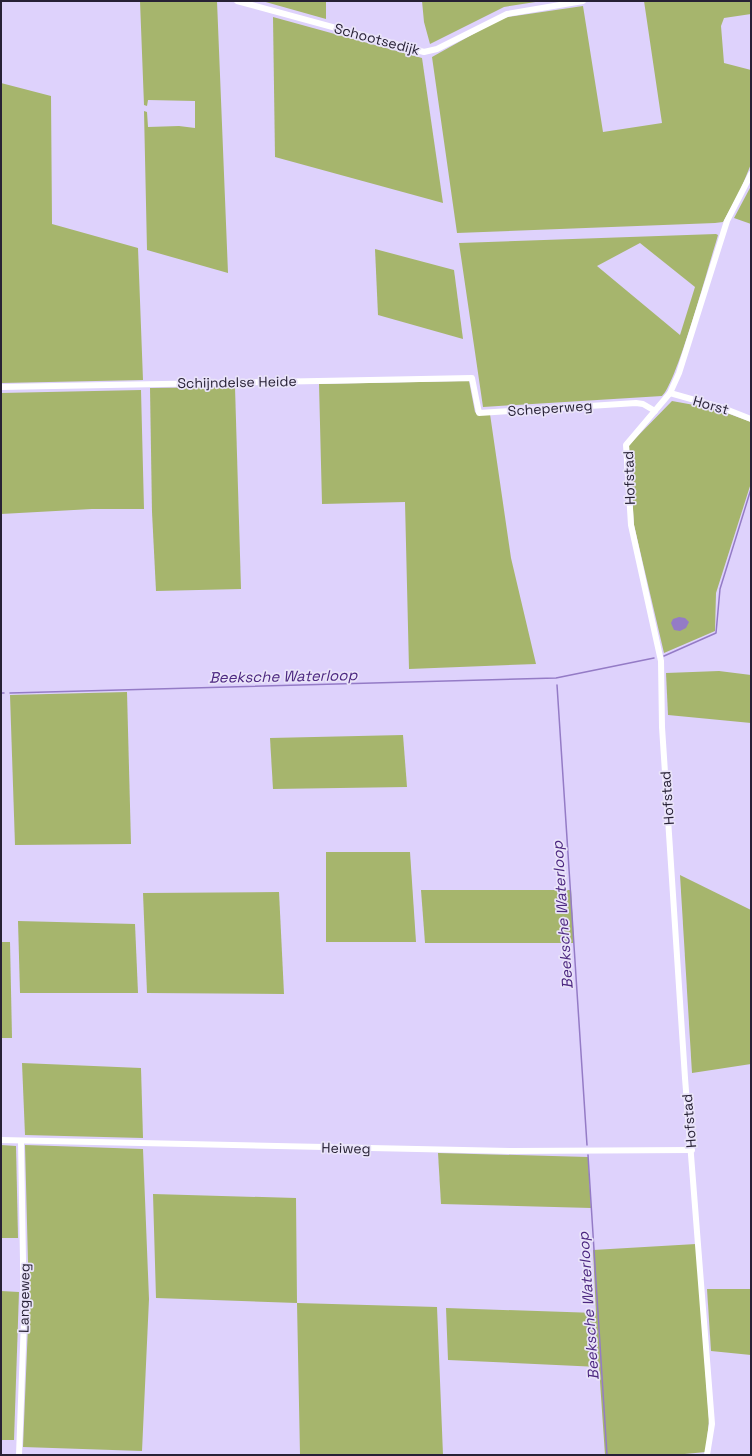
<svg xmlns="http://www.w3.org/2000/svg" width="752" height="1456" font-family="'Space Grotesk',sans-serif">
  <rect width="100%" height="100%" fill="#ded2fc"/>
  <g fill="#a6b56d" fill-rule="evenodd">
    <path d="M140 1H217L228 273 147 250 144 111 147 112 148 127 179 126 195 128V101L148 100 147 106 144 105Z"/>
    <path d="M262 1H326V19Z"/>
    <path d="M422 1H542L504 7 430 44 424 22Z"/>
    <path d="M644 1H751V14L724 18 721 26 724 63 751 70V164L740 191 723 222 715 223 457 233 432 57 502 18 583 6 603 132 662 123Z"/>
    <path d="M273 17 422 58 443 203 275 157Z"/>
    <path d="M1 83 51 96 52 224 138 248 143 380 1 383Z"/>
    <path d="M751 186V224L734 218Z"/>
    <path d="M716 234 718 235 716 242C708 267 676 385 662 396L483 407 459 243ZM640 243 695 287 680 335 597 266Z"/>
    <path d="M375 249 454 270 463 339 378 315Z"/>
    <path d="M469 381 475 412 477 414H490L511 558 536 664 409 669 405 502 322 504 319 384Z"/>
    <path d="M235 387 241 589 156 591 152 512 150 388Z"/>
    <path d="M141 390 144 509H92L1 514V393Z"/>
    <path d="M672 401 716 409 751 422V483L716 593 715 631 664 653 634 525 629 445Z"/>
    <path d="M719 671 751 675V723L668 715 666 673Z"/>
    <path d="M127 692 131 844 15 845 10 695Z"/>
    <path d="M403 735 407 787 273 789 270 738Z"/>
    <path d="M326 852H410L416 942H326Z"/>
    <path d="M680 875 751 910V1064L692 1073Z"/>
    <path d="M421 890H571L574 943H425Z"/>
    <path d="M279 892 284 994 147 993 143 893Z"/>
    <path d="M18 921 135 924 138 993H20Z"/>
    <path d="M1 942H10L12 1038H1Z"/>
    <path d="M22 1063 141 1068 143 1138 25 1135Z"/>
    <path d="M1 1145 16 1146 18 1238H1Z"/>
    <path d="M25 1145 143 1149 149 1299 142 1451 23 1447 29 1301Z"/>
    <path d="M438 1153 588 1157 591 1208 441 1204Z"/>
    <path d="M153 1194 296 1198 297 1303 437 1307 443 1455H300L297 1303 156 1298Z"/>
    <path d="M696 1244 709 1419 706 1452 674 1455H605L599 1367 448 1360 446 1308 596 1313 593 1250Z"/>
    <path d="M707 1289H751V1355L711 1351Z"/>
    <path d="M1 1291 19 1292 14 1440H1Z"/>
  </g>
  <path fill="#947bc6" d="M679 617 685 618 689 622 686 628 680 631 674 630 671 623 673 619Z"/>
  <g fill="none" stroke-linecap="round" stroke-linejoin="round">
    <g stroke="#947bc6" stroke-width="1.5">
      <path d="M664 656 716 633 720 589 751 489"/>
      <path d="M557 685 587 1145"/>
      <path d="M1 693H4"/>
      <path d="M10 693 556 678 654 658"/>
      <path d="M588 1155 607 1455"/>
    </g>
    <g stroke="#fff" stroke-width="6">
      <path d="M237 1 424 52 437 49 507 14 583 1"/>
      <path d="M1 387 472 378 479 413 636 403 643 404 655 411"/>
      <path d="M670 393 723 408 751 419"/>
      <path d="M1 1140 512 1151 692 1150"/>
      <path d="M19 1455 24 1319 21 1142"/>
      <path d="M707 1455 712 1424 685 1078 662 727 661 661 631 525 626 445 670 393 679 373 727 221 751 174"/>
    </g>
  </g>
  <g text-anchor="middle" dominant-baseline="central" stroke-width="3.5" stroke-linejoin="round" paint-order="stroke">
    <g font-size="14" fill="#272135" stroke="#e9e3f9">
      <text transform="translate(377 39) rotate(15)">Schootsedijk</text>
      <text transform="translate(237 382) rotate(-1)">Schijndelse Heide</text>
      <text transform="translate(711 405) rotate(16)">Horst</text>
      <text transform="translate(550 408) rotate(-4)">Scheperweg</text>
      <text transform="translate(629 478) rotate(-92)">Hofstad</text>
      <text transform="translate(667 798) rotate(-94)">Hofstad</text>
      <text transform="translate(689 1121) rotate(-95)">Hofstad</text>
      <text transform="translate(346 1148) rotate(1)">Heiweg</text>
      <text transform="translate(24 1298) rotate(-89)">Langeweg</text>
    </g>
    <g font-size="15" font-style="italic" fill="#4d2881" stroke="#e9e3f9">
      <text transform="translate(283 676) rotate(-1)">Beeksche Waterloop</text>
      <text transform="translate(562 915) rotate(-94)">Beeksche Waterloop</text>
      <text transform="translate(588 1306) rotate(-94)">Beeksche Waterloop</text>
    </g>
  </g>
  <rect width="752" height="1456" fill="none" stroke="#272135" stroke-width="4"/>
</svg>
